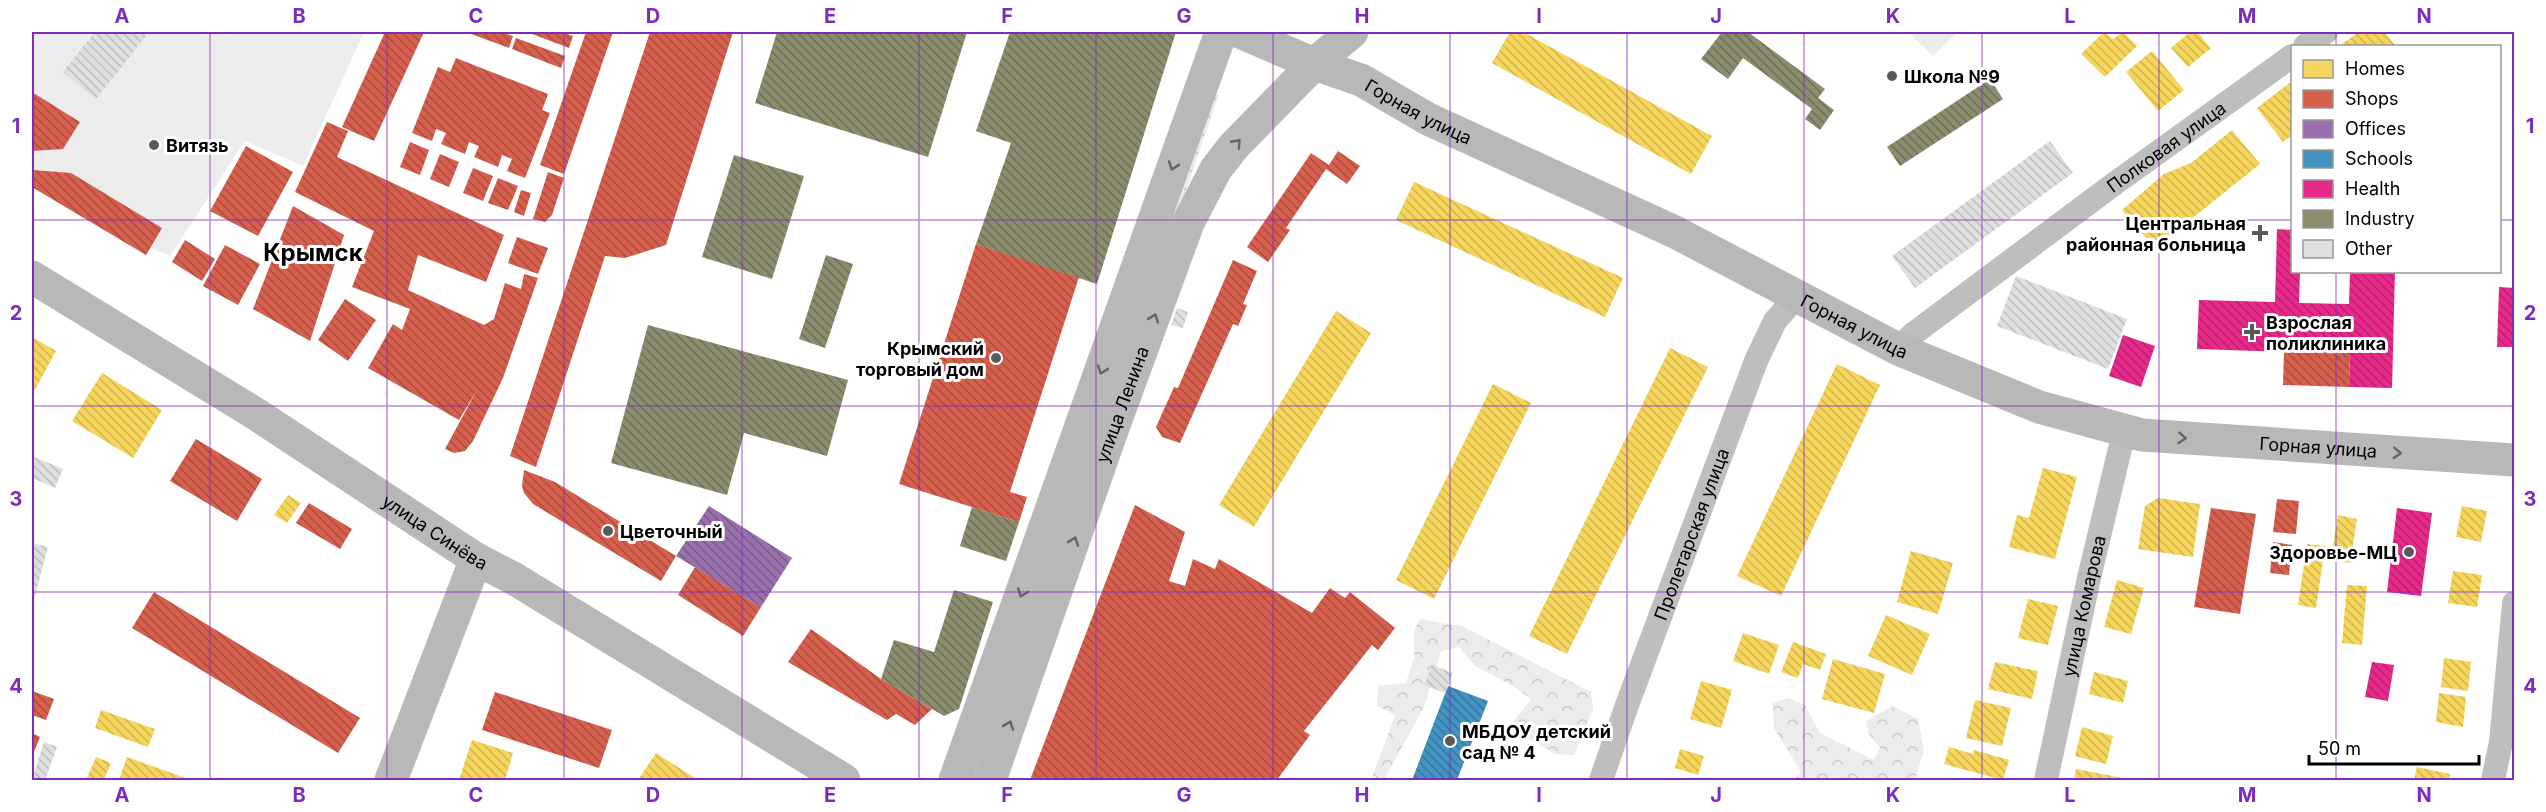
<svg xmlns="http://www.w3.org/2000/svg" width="2546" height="812" font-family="Inter,sans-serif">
  <defs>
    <pattern id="green-dots" width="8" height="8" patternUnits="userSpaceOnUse" patternTransform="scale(1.5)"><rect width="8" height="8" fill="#ececec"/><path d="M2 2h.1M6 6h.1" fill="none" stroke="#c9c9c9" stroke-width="1.8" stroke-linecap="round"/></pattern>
    <pattern id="forest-crowns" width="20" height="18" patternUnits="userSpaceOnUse" patternTransform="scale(1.5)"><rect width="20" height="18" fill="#ececec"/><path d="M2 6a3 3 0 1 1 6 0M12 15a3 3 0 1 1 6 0" fill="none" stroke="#c9c9c9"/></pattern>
    <pattern id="homes-back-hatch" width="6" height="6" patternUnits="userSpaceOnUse" patternTransform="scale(1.5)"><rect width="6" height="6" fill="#f6d55c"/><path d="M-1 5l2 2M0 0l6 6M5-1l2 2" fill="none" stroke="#d1b54e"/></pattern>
    <pattern id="shops-back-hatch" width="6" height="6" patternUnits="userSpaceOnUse" patternTransform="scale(1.5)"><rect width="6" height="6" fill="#d6604d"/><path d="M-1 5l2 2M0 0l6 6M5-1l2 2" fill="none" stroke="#ab4d3e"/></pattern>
    <pattern id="offices-back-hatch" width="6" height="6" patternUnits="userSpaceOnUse" patternTransform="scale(1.5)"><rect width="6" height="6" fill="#9970ab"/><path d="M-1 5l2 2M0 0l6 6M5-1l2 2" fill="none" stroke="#7a5a89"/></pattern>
    <pattern id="schools-back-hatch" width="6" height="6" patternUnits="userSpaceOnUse" patternTransform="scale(1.5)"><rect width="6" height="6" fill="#4393c3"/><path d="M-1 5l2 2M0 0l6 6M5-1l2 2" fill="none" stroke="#36769c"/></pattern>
    <pattern id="health-back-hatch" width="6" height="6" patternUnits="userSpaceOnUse" patternTransform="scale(1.5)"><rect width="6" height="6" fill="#e7298a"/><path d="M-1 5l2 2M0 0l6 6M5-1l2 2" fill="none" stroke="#b9216e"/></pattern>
    <pattern id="industry-back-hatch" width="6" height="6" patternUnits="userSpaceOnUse" patternTransform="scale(1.5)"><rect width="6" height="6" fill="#8c8c6e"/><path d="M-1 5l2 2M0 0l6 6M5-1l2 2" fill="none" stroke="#707058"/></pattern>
    <pattern id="building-back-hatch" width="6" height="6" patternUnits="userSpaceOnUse" patternTransform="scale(1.5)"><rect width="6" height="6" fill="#dfdfdf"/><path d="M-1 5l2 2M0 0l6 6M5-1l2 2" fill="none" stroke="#bebebe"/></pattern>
  </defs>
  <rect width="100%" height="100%" fill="#fff"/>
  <path fill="url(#green-dots)" d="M1214 93 1219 95 1108 415 1102 413Z"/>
  <g fill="url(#forest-crowns)">
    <path d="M1420 619 1462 626 1591 692 1593 709 1574 755 1556 754 1515 732 1513 722 1531 699 1513 686 1475 666 1459 647 1441 651 1424 707 1384 780 1372 777 1395 715 1377 706 1378 686 1406 683 1414 658V631Z"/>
    <path d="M1788 698 1805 705 1820 733 1874 760 1880 748 1869 734 1866 721 1892 706 1918 719 1924 750 1915 780H1794L1801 772 1774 728 1773 703Z"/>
  </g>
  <g fill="#ececec">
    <path d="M32 32H364L303 166 245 141 170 256 151 248 146 255 32 187V151L63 149 80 122 32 92Z"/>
    <path d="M1908 32H1958L1933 56Z"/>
  </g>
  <g fill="url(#homes-back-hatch)">
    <path d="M1510 32H1523L1712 136 1691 174 1492 63Z"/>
    <path d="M2104 32 2113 39 2123 32 2137 46 2105 77 2081 54Z"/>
    <path d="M2190 32H2197L2211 48 2188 67 2171 48Z"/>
    <path d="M2359 32H2384L2396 46H2339Z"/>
    <path d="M2152 51 2184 90 2158 111 2126 72Z"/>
    <path d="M2292 81V135L2283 142 2257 108Z"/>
    <path d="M2232 130 2260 164 2155 248 2122 210 2164 174 2191 163Z"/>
    <path d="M1414 182 1623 278 1605 317 1396 220Z"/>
    <path d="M1336 311 1371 333 1254 527 1219 505Z"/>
    <path d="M32 337 56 351 32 395Z"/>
    <path d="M1670 348 1708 367 1567 654 1529 636Z"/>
    <path d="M1837 364 1880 385 1781 596 1737 576Z"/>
    <path d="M102 373 162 410 133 458 72 421Z"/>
    <path d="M1493 384 1531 403 1434 599 1396 580Z"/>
    <path d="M2043 468 2077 477 2055 559 2009 547 2017 515 2029 518Z"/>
    <path d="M288 495 301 503 287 523 274 515Z"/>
    <path d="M2158 498 2200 504 2193 557 2138 549 2145 506Z"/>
    <path d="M2462 506 2487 511 2481 542 2456 537Z"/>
    <path d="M2338 515 2357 519 2350 563 2331 560Z"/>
    <path d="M2307 544 2325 546 2316 608 2298 605Z"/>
    <path d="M1911 551 1953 563 1938 614 1897 602Z"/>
    <path d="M2453 571 2482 575 2477 607 2448 603Z"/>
    <path d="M2117 580 2144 588 2131 634 2104 627Z"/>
    <path d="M2347 585 2367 586 2362 645 2342 643Z"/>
    <path d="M2028 599 2058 606 2048 645 2018 638Z"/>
    <path d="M1886 615 1930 634 1912 675 1868 656Z"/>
    <path d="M1743 633 1779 645 1769 674 1733 661Z"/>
    <path d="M1793 642 1826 654 1820 670 1803 664 1798 678 1781 672Z"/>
    <path d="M2444 658 2471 662 2468 691 2441 687Z"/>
    <path d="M1833 659 1885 674 1874 713 1822 699Z"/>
    <path d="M1995 662 2038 671 2032 699 1988 689Z"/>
    <path d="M2094 672 2128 681 2123 703 2089 694Z"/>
    <path d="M1701 681 1732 690 1721 728 1690 719Z"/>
    <path d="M2439 693 2466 697 2463 727 2436 722Z"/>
    <path d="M1975 700 2011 708 2002 746 1966 738Z"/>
    <path d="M101 710 155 729 148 747 95 728Z"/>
    <path d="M2082 727 2113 736 2106 764 2075 756Z"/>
    <path d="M472 740 513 753 505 780H459Z"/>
    <path d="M1949 747 1973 754 1974 750 2009 760 2003 780 1944 764Z"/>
    <path d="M1680 749 1704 756 1698 775 1675 768Z"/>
    <path d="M656 753 698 780H638Z"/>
    <path d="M96 757 111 763 104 780H86Z"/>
    <path d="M127 757 191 780H119Z"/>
    <path d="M2417 767 2450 774 2449 780H2414Z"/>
    <path d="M2076 769 2128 779V780H2074Z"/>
  </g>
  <g fill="url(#shops-back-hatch)">
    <path d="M385 32H424L374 141 342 127Z"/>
    <path d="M466 32H500L513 36 509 48Z"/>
    <path d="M527 32H561L573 36 569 48Z"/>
    <path d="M586 32H613L564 174 540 165Z"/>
    <path d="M650 32H733L666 245 625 258 605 256 536 467 510 456Z"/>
    <path d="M516 38 565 56 561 68 512 49Z"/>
    <path d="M456 58 548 94 542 110 550 113 525 178 507 171 512 159 502 155 498 167 474 157 479 146 469 142 465 154 441 144 446 133 436 129 432 141 412 133 438 67 450 72Z"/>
    <path d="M32 92 80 122 63 149 32 151Z"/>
    <path d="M327 122 348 131 337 157 504 235 486 282 418 255 408 290 484 325 494 319 505 283 521 289 524 274 538 278 503 378 473 441 465 451 454 453 445 449 477 390 459 420 368 368 393 324 402 330 410 309 352 287 374 231 295 192Z"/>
    <path d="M410 142 429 150 420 175 400 167Z"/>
    <path d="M246 146 293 172 258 236 210 211Z"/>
    <path d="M1338 151 1360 166 1347 184 1326 169 1286 228 1290 230 1268 262 1247 247 1311 153 1329 165Z"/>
    <path d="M440 154 459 162 449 187 430 179Z"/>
    <path d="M473 168 493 176 483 201 463 193Z"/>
    <path d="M32 170 71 173 162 228 146 255 32 187Z"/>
    <path d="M548 172 564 178 552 215 545 222 533 219Z"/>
    <path d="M498 178 518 186 508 210 488 203Z"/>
    <path d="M521 190 531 193 524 216 514 212Z"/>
    <path d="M293 206 344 235 310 341 253 309Z"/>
    <path d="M517 237 548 248 538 274 508 263Z"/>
    <path d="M185 240 215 259 202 281 172 262Z"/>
    <path d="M976 244 1079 277 1010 492 1027 497 1019 522 899 484Z"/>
    <path d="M225 245 260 264 238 305 203 286Z"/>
    <path d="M1233 260 1257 271 1243 304 1247 305 1238 326 1233 324 1180 443 1162 437 1156 427 1174 387 1178 388Z"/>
    <path d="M345 299 376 320 348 361 318 340Z"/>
    <path d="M2284 352 2350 354 2349 387 2283 385Z"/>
    <path d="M196 439 262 479 237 521 170 481Z"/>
    <path d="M524 470 555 482 676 556 661 581 533 504 524 493 522 486Z"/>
    <path d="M2277 499 2299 501 2296 534 2273 532Z"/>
    <path d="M309 503 352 529 340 549 296 523Z"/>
    <path d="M1135 505 1185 532 1169 581 1185 586 1193 559 1215 569 1219 559 1312 613 1330 588 1345 598 1350 592 1395 628 1378 650 1372 645 1304 731 1310 735 1277 780H1030Z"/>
    <path d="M2211 508 2256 514 2240 614 2194 607Z"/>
    <path d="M2273 542 2292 545 2289 575 2270 573Z"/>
    <path d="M695 567 761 607 743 636 678 595Z"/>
    <path d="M154 592 360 718 338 753 132 628Z"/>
    <path d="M811 629 881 679 932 709 915 725 896 714 887 720 788 662Z"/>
    <path d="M32 691 54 699 46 720 32 715Z"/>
    <path d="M495 692 612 730 599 768 482 730Z"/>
    <path d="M32 733 40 737 32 757Z"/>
  </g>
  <path fill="url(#offices-back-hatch)" d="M709 506 792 558 761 607 676 556Z"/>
  <path fill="url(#schools-back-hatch)" d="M1448 686 1488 701 1457 780H1412Z"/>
  <g fill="url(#health-back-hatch)">
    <path d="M2277 229 2292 230V272H2300L2299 303 2349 304 2350 272H2395L2392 388 2349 387 2350 354 2197 349 2199 300 2275 302Z"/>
    <path d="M2499 287 2514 288V347H2497Z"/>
    <path d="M2123 335 2155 346 2141 387 2109 376Z"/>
    <path d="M2397 508 2432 513 2421 596 2387 592Z"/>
    <path d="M2372 662 2394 665 2388 701 2365 697Z"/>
  </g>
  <g fill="url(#industry-back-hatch)">
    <path d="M777 32H967L928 157 755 103Z"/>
    <path d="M1010 32H1176L1097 284 976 244 1011 143 976 131Z"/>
    <path d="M1722 32H1748L1825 89 1818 98 1834 110 1820 130 1805 119 1812 109 1743 58 1728 79 1701 59Z"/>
    <path d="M1990 79 2003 99 1900 166 1887 147Z"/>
    <path d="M734 155 804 176 772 279 702 257Z"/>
    <path d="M826 255 853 264 825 348 799 339Z"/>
    <path d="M648 325 848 380 827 456 744 433 727 495 611 463Z"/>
    <path d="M972 507 1019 522 1006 561 960 546Z"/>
    <path d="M954 590 993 602 959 709 944 716 881 679 894 640 934 652Z"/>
  </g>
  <g fill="url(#building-back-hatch)">
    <path d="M95 32H140L146 36 96 99 63 72Z"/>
    <path d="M2050 141 2073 173 1915 288 1892 256Z"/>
    <path d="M2016 276 2127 319 2108 369 1997 326Z"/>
    <path d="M1177 308 1188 312 1183 328 1171 325Z"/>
    <path d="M32 456 63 469 55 488 32 478Z"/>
    <path d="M32 543 48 547 32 607Z"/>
    <path d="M1432 665 1453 673 1445 693 1424 685Z"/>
    <path d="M44 742 57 747 45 780H32Z"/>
  </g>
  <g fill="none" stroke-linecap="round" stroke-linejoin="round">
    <g stroke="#bebebe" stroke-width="24">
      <path d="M2305 46 2326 32"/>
      <path id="s1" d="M1898 349 1913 334 2114 184 2292 56"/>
      <path id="s2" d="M1601 780 1627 705 1756 361 1775 321 1798 295"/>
      <path id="s3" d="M2046 780 2089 578 2124 432"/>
      <path d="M2493 780 2501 742 2514 603"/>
    </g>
    <g stroke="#b8b8b8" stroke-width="33">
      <path id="s4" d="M1240 32 1314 64 1361 80 1428 119 1675 232 1898 349 2039 407 2142 435 2514 460"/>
      <path id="s5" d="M32 277 256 414 476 559 513 578 844 780"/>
      <path d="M391 780 476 559"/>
      <path d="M955 780 1221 32"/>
      <path id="s6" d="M990 780 1110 436 1188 223 1216 169 1234 146 1314 64 1352 32"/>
    </g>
  </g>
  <defs><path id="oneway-chevron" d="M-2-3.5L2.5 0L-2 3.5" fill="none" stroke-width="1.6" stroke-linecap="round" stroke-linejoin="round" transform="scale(1.5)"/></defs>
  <g stroke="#656565">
    <use href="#oneway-chevron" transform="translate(1237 143) rotate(-48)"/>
    <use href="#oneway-chevron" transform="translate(1173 166) rotate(109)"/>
    <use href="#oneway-chevron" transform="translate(1154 318) rotate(-70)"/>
    <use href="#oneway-chevron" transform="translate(1102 370) rotate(109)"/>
    <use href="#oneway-chevron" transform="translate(2182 438) rotate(4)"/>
    <use href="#oneway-chevron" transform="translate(2397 453) rotate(3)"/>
    <use href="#oneway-chevron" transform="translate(1074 541) rotate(-71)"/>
    <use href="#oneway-chevron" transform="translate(1022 593) rotate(110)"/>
    <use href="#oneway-chevron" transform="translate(1009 725) rotate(-71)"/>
  </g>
  <path fill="none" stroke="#7b2cbf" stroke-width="1.5" stroke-opacity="0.55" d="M210 32V780M387 32V780M564 32V780M742 32V780M919 32V780M1096 32V780M1273 32V780M1450 32V780M1627 32V780M1804 32V780M1982 32V780M2159 32V780M2336 32V46M32 220H2292M2500 220H2514M2336 272V780M32 406H2514M32 592H2514"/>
  <g fill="#595959" stroke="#fff" stroke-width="2">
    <circle cx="1892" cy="76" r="6"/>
    <circle cx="154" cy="145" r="6"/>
    <path d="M2257 224h6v6h6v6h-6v6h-6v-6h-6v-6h6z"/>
    <path d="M2249 323h6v6h6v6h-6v6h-6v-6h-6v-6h6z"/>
    <circle cx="996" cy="358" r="6"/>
    <circle cx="608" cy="531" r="6"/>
    <circle cx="2409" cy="552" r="6"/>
    <circle cx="1450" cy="741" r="6"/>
  </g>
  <g text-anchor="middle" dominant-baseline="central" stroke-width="6" stroke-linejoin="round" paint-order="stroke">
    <g font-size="18" font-weight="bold" fill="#000" stroke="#fff" text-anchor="start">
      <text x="1904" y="76">Школа №9</text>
      <text x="166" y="145">Витязь</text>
      <text x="2246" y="223" text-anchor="end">Центральная<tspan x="2246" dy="21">районная больница</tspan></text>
      <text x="2266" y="322">Взрослая<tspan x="2266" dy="21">поликлиника</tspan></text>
      <text x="984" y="348" text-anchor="end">Крымский<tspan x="984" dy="21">торговый дом</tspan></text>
      <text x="620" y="531">Цветочный</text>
      <text x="2397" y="552" text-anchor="end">Здоровье-МЦ</text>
      <text x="1462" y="731">МБДОУ детский<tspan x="1462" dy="21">сад № 4</tspan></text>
    </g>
    <g font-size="18" fill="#000" stroke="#fff">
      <text stroke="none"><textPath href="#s4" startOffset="196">Горная улица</textPath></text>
      <text stroke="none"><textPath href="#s1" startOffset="336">Полковая улица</textPath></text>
      <text stroke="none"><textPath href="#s4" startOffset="682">Горная улица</textPath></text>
      <text stroke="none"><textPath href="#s6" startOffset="398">улица Ленина</textPath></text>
      <text stroke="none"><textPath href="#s4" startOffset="1167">Горная улица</textPath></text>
      <text stroke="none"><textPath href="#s5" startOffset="477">улица Синёва</textPath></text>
      <text stroke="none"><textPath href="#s2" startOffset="262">Пролетарская улица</textPath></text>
      <text stroke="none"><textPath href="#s3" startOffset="178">улица Комарова</textPath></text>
    </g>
    <g font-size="24" font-weight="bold" fill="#000" stroke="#fff">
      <text x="313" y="252">Крымск</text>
    </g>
  </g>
  <rect width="2546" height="812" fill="none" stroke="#ffffff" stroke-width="66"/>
  <rect x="2291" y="45" width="210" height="228" fill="#ffffff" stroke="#999999" stroke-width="1.5"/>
  <rect x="2303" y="60" width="30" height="18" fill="#f6d55c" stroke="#999999" stroke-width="1.5"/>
  <text x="2345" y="75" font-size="18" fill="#000000">Homes</text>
  <rect x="2303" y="90" width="30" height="18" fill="#d6604d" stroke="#999999" stroke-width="1.5"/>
  <text x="2345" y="105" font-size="18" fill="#000000">Shops</text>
  <rect x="2303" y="120" width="30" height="18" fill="#9970ab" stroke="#999999" stroke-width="1.5"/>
  <text x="2345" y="135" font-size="18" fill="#000000">Offices</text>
  <rect x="2303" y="150" width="30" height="18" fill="#4393c3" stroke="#999999" stroke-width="1.5"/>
  <text x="2345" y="165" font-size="18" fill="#000000">Schools</text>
  <rect x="2303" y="180" width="30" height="18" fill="#e7298a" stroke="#999999" stroke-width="1.5"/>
  <text x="2345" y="195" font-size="18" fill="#000000">Health</text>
  <rect x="2303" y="210" width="30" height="18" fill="#8c8c6e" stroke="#999999" stroke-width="1.5"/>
  <text x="2345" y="225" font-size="18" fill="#000000">Industry</text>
  <rect x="2303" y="240" width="30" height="18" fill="#dfdfdf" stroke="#999999" stroke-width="1.5"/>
  <text x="2345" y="255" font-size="18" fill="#000000">Other</text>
  <path d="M2309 755v9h170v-9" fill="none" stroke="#000000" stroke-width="3"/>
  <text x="2318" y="755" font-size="18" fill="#000000" stroke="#ffffff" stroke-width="4.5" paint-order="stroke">50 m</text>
  <rect x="33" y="33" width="2480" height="746" fill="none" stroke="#7b2cbf" stroke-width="2"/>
  <g font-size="20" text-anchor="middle" font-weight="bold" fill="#7b2cbf">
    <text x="122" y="23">A</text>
    <text x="299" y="23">B</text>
    <text x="476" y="23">C</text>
    <text x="653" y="23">D</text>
    <text x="830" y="23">E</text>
    <text x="1007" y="23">F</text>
    <text x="1184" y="23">G</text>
    <text x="1362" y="23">H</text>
    <text x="1539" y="23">I</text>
    <text x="1716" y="23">J</text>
    <text x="1893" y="23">K</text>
    <text x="2070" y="23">L</text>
    <text x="2247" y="23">M</text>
    <text x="2424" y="23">N</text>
    <text x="16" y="133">1</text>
    <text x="2530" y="133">1</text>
    <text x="16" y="320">2</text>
    <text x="2530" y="320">2</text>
    <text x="16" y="506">3</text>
    <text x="2530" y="506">3</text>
    <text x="16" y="693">4</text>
    <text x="2530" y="693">4</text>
    <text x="122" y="802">A</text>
    <text x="299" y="802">B</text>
    <text x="476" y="802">C</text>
    <text x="653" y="802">D</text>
    <text x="830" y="802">E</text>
    <text x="1007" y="802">F</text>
    <text x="1184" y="802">G</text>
    <text x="1362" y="802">H</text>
    <text x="1539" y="802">I</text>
    <text x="1716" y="802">J</text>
    <text x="1893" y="802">K</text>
    <text x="2070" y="802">L</text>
    <text x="2247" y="802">M</text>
    <text x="2424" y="802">N</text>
  </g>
</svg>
